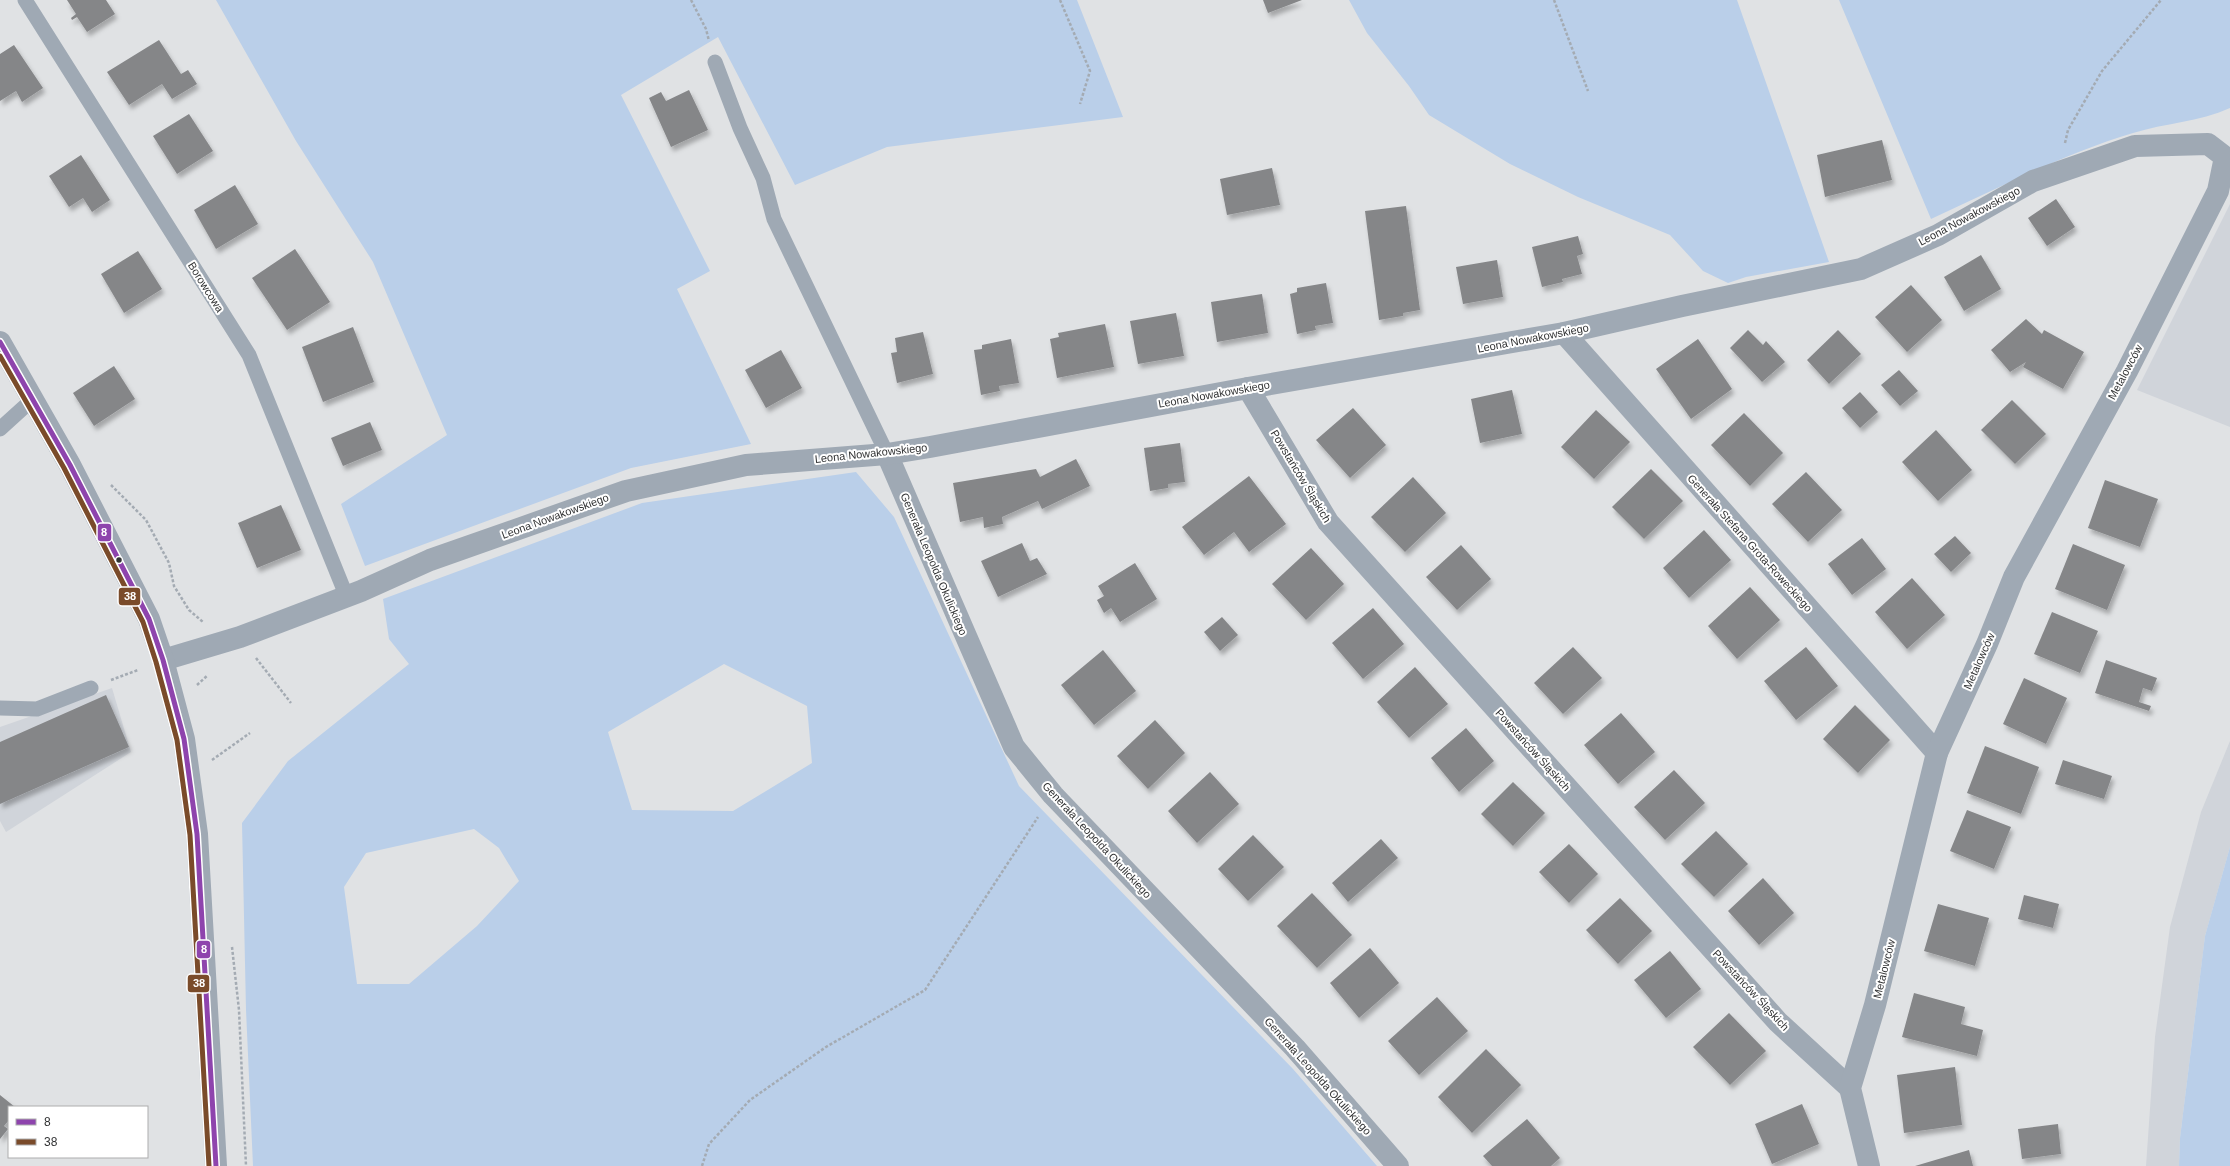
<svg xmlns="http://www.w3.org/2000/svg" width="2230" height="1166" font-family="Helvetica,sans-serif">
  <defs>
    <filter id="shadow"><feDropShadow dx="2.5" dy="4.5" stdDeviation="2" flood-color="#0004"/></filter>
  </defs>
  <rect width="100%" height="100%" fill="#e0e2e4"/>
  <g fill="#d0d4da">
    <path d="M2230 204V427L2137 390Z"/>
    <path d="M112 688 131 752 6 832 0 821V727Z"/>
    <path d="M2230 741V847L2205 936 2180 1138 2179 1166H2146L2155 1037 2170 927 2201 812Z"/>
  </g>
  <g fill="#bacfe9" fill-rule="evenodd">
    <path d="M216 0H1077L1123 117 887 147 795 185 718 37 621 95 710 271 677 289 751 444 631 468 365 566 341 504 447 435 373 262 296 141Z"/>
    <path d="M1349 0H1737L1829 262 1746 277 1728 283 1703 271 1670 235 1578 197 1510 164 1429 115 1409 86 1367 33Z"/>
    <path d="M1839 0H2230V108C2199 122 2165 123 2133 133 2063 154 1997 189 1931 219Z"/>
    <path d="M856 472 894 517 1019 786 1293 1069 1377 1166H253L246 1010 242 823 288 761 409 664 389 639 383 599 642 503ZM724 664 807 706 812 763 733 811 632 810 608 732ZM474 829 499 848 519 881 477 926 409 984H357L344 887 366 853Z"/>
    <path d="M2230 847V1166H2179L2180 1138 2205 936Z"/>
  </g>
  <g fill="#858688" filter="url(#shadow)">
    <path d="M67 0H106L115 14 87 32 77 17 72 20 71 18 76 14Z"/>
    <path d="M1263 0H1302L1268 13Z"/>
    <path d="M159 40 181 74 188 70 197 84 172 99 162 84 129 105 107 72Z"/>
    <path d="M14 45 43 88 22 102 16 91 0 101V54Z"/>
    <path d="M689 90 708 130 671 147 649 98 661 92 666 101Z"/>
    <path d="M189 114 213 151 177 174 153 136Z"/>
    <path d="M1882 140 1892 180 1825 197 1817 155Z"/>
    <path d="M81 155 110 200 92 212 83 198 69 207 49 176Z"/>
    <path d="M1272 168 1280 205 1227 215 1220 179Z"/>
    <path d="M235 185 258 224 216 249 194 210Z"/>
    <path d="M2056 199 2075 227 2047 246 2028 218Z"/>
    <path d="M1406 206 1420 310 1403 313V316L1379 320 1365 211Z"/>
    <path d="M1578 236 1583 254 1577 256 1582 274 1562 279 1563 282 1542 287 1532 247Z"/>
    <path d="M295 249 330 302 287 330 252 278Z"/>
    <path d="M138 251 162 289 124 313 101 274Z"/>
    <path d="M1981 255 2001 289 1964 311 1944 277Z"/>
    <path d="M1497 260 1503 297 1463 304 1456 267Z"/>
    <path d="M1326 283 1333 323 1315 326 1316 330 1297 334 1290 294 1297 292V288Z"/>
    <path d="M1911 285 1942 320 1907 352 1875 317Z"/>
    <path d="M1262 294 1268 333 1217 342 1211 302Z"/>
    <path d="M1176 313 1184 356 1138 364 1130 321Z"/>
    <path d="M2026 319 2042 334 2044 330 2084 352 2063 389 2023 367 2026 362 2010 372 1991 350Z"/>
    <path d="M1105 324 1114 367 1057 378 1050 339 1059 337 1058 333Z"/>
    <path d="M353 327 374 382 323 402 302 347Z"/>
    <path d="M1748 330 1763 345 1766 341 1785 362 1762 382 1730 348Z"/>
    <path d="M1838 330 1861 354 1829 384 1807 360Z"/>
    <path d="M923 332 933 374 897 383 891 353 897 352 895 338Z"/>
    <path d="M1011 339 1019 383 999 386 1000 391 981 395 974 350 982 349V345Z"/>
    <path d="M1698 339 1732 389 1691 419 1656 369Z"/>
    <path d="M781 350 802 388 766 408 745 370Z"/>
    <path d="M114 366 135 399 94 426 73 393Z"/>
    <path d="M1899 370 1918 391 1900 406 1881 385Z"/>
    <path d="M1512 390 1522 434 1480 443 1471 399Z"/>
    <path d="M1860 392 1878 412 1860 428 1842 408Z"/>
    <path d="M2012 400 2046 434 2015 464 1981 430Z"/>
    <path d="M1353 408 1386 445 1350 478 1316 440Z"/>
    <path d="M1596 410 1630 442 1594 479 1561 447Z"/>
    <path d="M1744 413 1783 453 1750 486 1711 445Z"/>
    <path d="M370 422 382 450 343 466 331 438Z"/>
    <path d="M1936 430 1972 470 1938 501 1902 462Z"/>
    <path d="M1180 443 1185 482 1168 484V488L1150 491 1144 448Z"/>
    <path d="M1076 459 1090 486 1042 509 1038 501 1002 517 1003 524 984 528 983 517 960 522 953 483 1036 469 1040 477Z"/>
    <path d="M1651 469 1683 501 1644 539 1612 507Z"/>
    <path d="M1806 472 1842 510 1808 542 1772 504Z"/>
    <path d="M1249 476 1286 524 1249 552 1234 532 1204 555 1182 527Z"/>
    <path d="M1413 477 1446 513 1405 552 1371 517Z"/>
    <path d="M2105 480 2158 499 2140 547 2088 528Z"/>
    <path d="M281 505 301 550 257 568 238 523Z"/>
    <path d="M1704 530 1731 560 1689 598 1663 568Z"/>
    <path d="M1955 536 1971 553 1951 572 1934 554Z"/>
    <path d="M1862 538 1886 569 1852 595 1828 564Z"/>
    <path d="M1022 543 1030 561 1037 558 1047 574 998 597 981 561Z"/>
    <path d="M2073 544 2125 565 2107 610 2055 589Z"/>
    <path d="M1461 545 1491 579 1457 610 1426 577Z"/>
    <path d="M1311 548 1344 584 1306 620 1272 584Z"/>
    <path d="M1135 563 1157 599 1120 622 1111 608 1104 613 1097 600 1104 596 1098 586Z"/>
    <path d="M1912 578 1945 615 1907 649 1875 612Z"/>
    <path d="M1750 587 1780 620 1737 659 1708 626Z"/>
    <path d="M1373 608 1404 644 1363 679 1332 643Z"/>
    <path d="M2052 612 2098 631 2080 673 2034 654Z"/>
    <path d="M1222 617 1238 635 1220 651 1204 632Z"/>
    <path d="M1573 647 1602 678 1563 714 1534 683Z"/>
    <path d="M1806 647 1838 686 1796 720 1764 681Z"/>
    <path d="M1103 650 1136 691 1094 725 1061 685Z"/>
    <path d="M2106 660 2157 678 2152 691 2143 688 2139 702 2151 706 2149 711 2095 693Z"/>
    <path d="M1415 667 1448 704 1409 738 1377 702Z"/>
    <path d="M2024 678 2067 698 2046 744 2003 724Z"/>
    <path d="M106 695 129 747 0 804V742Z"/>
    <path d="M1855 705 1890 740 1858 773 1823 739Z"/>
    <path d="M1621 713 1655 752 1618 784 1584 745Z"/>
    <path d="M1155 720 1185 753 1148 789 1117 756Z"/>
    <path d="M1466 728 1494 761 1459 792 1431 758Z"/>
    <path d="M1985 746 2039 767 2021 814 1967 793Z"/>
    <path d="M2063 760 2112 776 2104 799 2055 784Z"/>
    <path d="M1674 770 1705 803 1665 840 1634 807Z"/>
    <path d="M1210 772 1239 804 1197 843 1168 811Z"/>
    <path d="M1513 782 1545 813 1513 846 1481 814Z"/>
    <path d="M1967 810 2011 827 1994 869 1950 851Z"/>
    <path d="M1716 831 1748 864 1714 897 1681 864Z"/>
    <path d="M1253 835 1284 867 1248 901 1218 869Z"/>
    <path d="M1381 839 1398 858 1348 902 1332 883Z"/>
    <path d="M1569 844 1598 874 1569 903 1539 872Z"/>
    <path d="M1763 878 1794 913 1759 945 1728 911Z"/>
    <path d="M1312 893 1352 935 1317 968 1277 926Z"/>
    <path d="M2024 895 2059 904 2053 928 2018 919Z"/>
    <path d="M1620 898 1652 931 1618 964 1586 930Z"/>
    <path d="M1938 904 1989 918 1975 966 1924 951Z"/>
    <path d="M1370 948 1399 983 1359 1018 1330 983Z"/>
    <path d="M1670 951 1701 989 1666 1018 1634 980Z"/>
    <path d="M1914 993 1965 1007 1961 1024 1983 1030 1977 1056 1902 1037Z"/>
    <path d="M1437 997 1468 1031 1419 1075 1388 1041Z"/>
    <path d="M1729 1013 1766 1051 1730 1085 1693 1047Z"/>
    <path d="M1486 1049 1521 1085 1472 1133 1438 1097Z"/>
    <path d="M1955 1067 1962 1125 1904 1133 1897 1075Z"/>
    <path d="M0 1095 15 1107H9V1120L4 1126 8 1129 0 1139Z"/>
    <path d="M1802 1104 1819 1144 1772 1164 1755 1124Z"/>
    <path d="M1527 1119 1560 1158 1551 1166H1492L1483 1156Z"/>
    <path d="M2058 1124 2061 1154 2022 1159 2018 1129Z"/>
    <path d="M1969 1150 1973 1166H1915Z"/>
  </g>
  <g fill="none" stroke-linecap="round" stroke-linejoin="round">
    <g stroke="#a4abb3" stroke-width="2.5" stroke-dasharray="3 2" stroke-linecap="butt">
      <path d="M691 0 706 29 709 41"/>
      <path d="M1060 0 1090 71 1080 104"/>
      <path d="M1554 0 1588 91"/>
      <path d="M2065 143 2068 130 2102 71 2161 0"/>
      <path d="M111 485 146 520 169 563 174 586 189 610 203 622"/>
      <path d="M256 658 291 703"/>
      <path d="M111 680 138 670"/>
      <path d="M197 685 208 675"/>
      <path d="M212 760 250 733"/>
      <path d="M232 947 239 1010 246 1166"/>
      <path d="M702 1166 709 1144 750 1100 826 1047 925 990 1038 817"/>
    </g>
    <g stroke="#9fa9b4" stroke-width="15">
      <path d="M25 0 249 355 346 595"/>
      <path d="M715 62 740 128 763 178 774 219 887 454"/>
      <path d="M0 429 33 399"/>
      <path d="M0 708 37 709 91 688"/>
    </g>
    <g stroke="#9fa9b4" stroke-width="22">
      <path d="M1564 333 1937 753"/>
      <path d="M1248 388 1328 522 1778 1022 1850 1088"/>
      <path d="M887 454 1014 747 1053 795 1295 1048 1398 1166"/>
      <path d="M163 660 240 637 361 591 430 560 626 491 746 465 887 454 930 447 1248 388 1564 333 1682 306 1861 269 1938 235 2033 181 2135 146 2208 144 2225 157 2218 191 2127 371 2014 577 1987 644 1937 753 1875 1005 1850 1088 1869 1166"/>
    </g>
    <path stroke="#9fa9b4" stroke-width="22" d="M0 342 70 465 149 619 163 660 184 739 197 834 216 1166"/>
    <g stroke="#fff" stroke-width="8">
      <path id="bus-1" d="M0 342 70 465 149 619 163 660 184 739 197 834 216 1166"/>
    </g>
    <g stroke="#fff" stroke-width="8">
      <path id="bus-2" d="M0 356 64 468 143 622 156 662 177 740 190 835 209 1166"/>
    </g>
    <use href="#bus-1" stroke="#8e44ad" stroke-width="5"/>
    <use href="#bus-2" stroke="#7a4b2a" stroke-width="5"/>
  </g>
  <circle fill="#323334" stroke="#fff" stroke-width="1.5" cx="119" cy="560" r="3.5"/>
  <g text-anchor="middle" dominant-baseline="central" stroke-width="4" stroke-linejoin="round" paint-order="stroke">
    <g font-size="11" fill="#323334" stroke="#fff">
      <text transform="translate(1969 216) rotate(-28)">Leona Nowakowskiego</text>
      <text transform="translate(206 287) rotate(58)">Borowcowa</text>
      <text transform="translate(1533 338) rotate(-11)">Leona Nowakowskiego</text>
      <text transform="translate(2125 372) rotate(-62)">Metalowców</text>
      <text transform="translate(1214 394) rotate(-10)">Leona Nowakowskiego</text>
      <text transform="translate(871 453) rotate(-6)">Leona Nowakowskiego</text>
      <text transform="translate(1301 476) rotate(59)">Powstańców Śląskich</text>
      <text transform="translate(555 516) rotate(-20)">Leona Nowakowskiego</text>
      <text transform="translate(1750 543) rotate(48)">Generała Stefana Grota-Roweckiego</text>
      <text transform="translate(934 564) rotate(67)">Generała Leopolda Okulickiego</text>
      <text transform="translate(1979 661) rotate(-66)">Metalowców</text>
      <text transform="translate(1533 750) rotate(48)">Powstańców Śląskich</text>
      <text transform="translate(1097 840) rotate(47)">Generała Leopolda Okulickiego</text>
      <text transform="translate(1884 969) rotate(-76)">Metalowców</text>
      <text transform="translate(1751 990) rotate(47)">Powstańców Śląskich</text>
      <text transform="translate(1318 1076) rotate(48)">Generała Leopolda Okulickiego</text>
    </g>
  </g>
  <g stroke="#fff" stroke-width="1.5">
    <rect x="97" y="523" width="15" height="19" rx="4" fill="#8e44ad"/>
    <rect x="118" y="587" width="23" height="19" rx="4" fill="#7a4b2a"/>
    <rect x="196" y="940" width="15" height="19" rx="4" fill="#8e44ad"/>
    <rect x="187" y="974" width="23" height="19" rx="4" fill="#7a4b2a"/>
  </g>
  <g font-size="11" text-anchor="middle" font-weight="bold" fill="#fff">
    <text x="104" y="536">8</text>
    <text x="130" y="600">38</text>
    <text x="204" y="953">8</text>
    <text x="199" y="987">38</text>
  </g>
  <rect x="8" y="1106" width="140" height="52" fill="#ffffff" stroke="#adadae"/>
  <rect x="16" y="1119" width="20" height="6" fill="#8e44ad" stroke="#adadae"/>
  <text x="44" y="1126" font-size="12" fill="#323334">8</text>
  <rect x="16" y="1139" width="20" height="6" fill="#7a4b2a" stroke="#adadae"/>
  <text x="44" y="1146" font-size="12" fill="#323334">38</text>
</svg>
